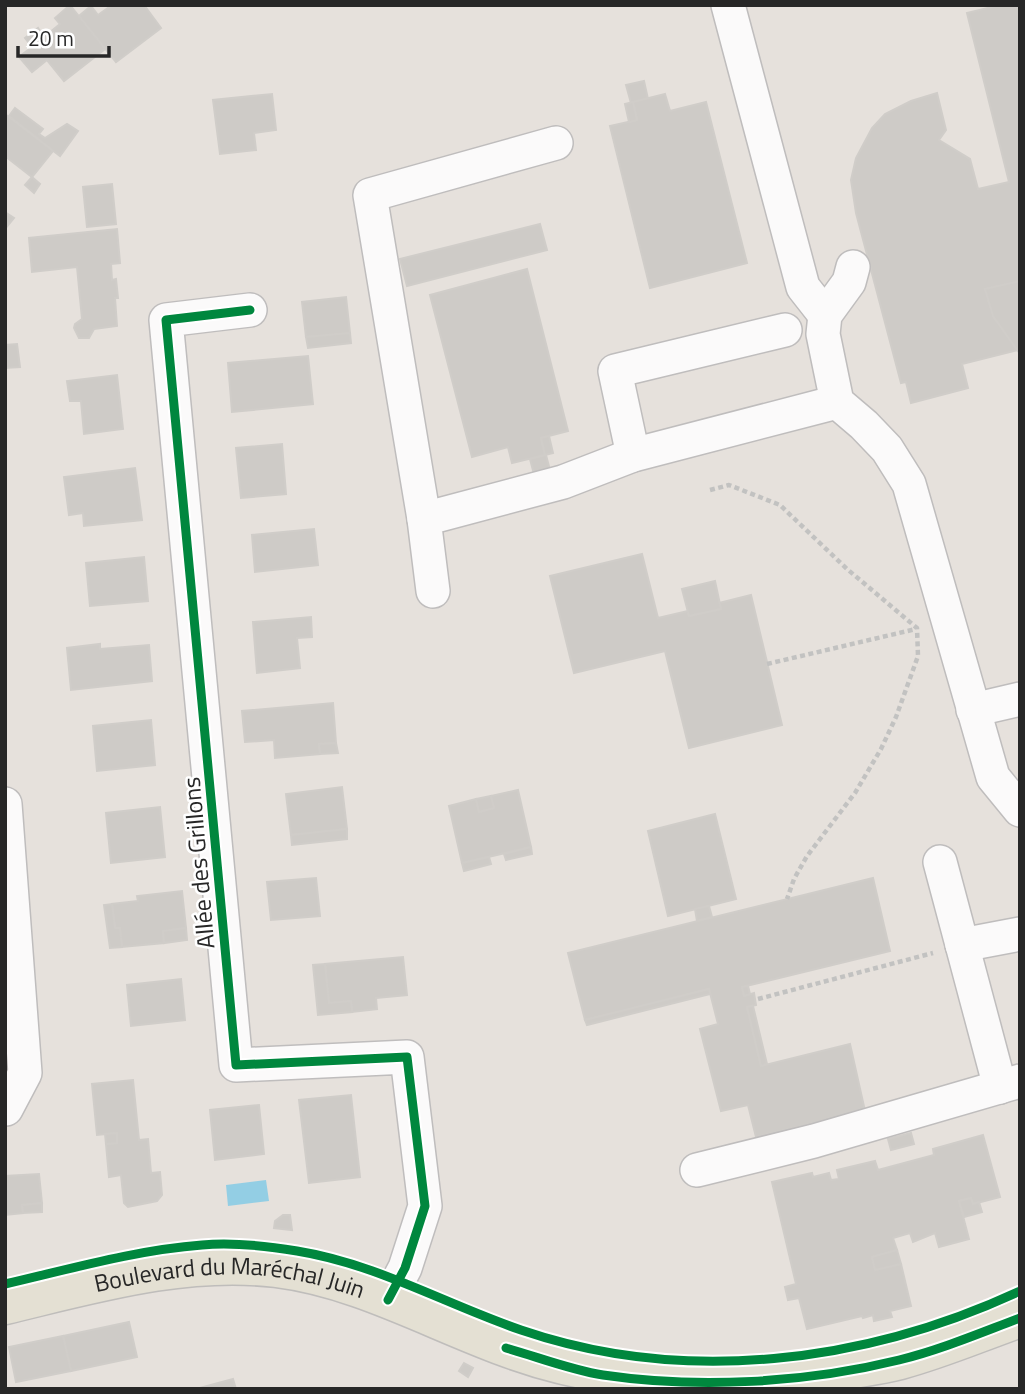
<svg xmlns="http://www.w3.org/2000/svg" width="1025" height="1394" font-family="'Titillium Web',sans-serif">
  <rect width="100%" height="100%" fill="#e6e1dc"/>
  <path fill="#93cee4" d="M266 1180 269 1201 228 1206 226 1185Z"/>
  <g fill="#cecbc7" stroke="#d0cdc9" stroke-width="2">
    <path d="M70 5 105 49 64 81 47 60 32 72 19 57 32 47 25 38 38 28 44 37 60 24 55 18Z"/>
    <path d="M112 5H144L161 28 116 62 79 16 91 6 98 15Z"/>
    <path d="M1000 5H1020V281L985 289 993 316 1018 350 962 364 968 388 911 403 906 382 901 383 856 213 851 180 856 158 872 128 885 114 911 101 937 93 946 130 939 140 970 159 978 189 1009 182 967 13Z"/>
    <path d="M644 81 648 99 631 103 626 85Z"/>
    <path d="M272 94 276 130 254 133 256 150 220 154 213 100Z"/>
    <path d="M665 94 670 111 706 102 747 263 650 288 610 126 637 120 633 102Z"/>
    <path d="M633 102 637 120 629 122 625 104Z"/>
    <path d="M15 108 43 129 39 134 45 138 67 124 78 131 60 156 9 116Z"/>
    <path d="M5 114 53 151 32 177 5 156Z"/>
    <path d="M32 177 40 184 34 193 25 185Z"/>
    <path d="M112 184 116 224 87 227 83 187Z"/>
    <path d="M5 212 14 218 5 229Z"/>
    <path d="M540 224 547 250 407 286 400 259Z"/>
    <path d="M117 229 120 263 111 264 112 280 116 279 118 298H115L117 326 94 329 89 338H79L74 328 75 324 82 319 77 267 32 272 29 238Z"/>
    <path d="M527 269 568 431 541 438 545 455 512 463 508 447 472 457 430 295Z"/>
    <path d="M1020 281V354L993 316 985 289Z"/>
    <path d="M346 297 350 333 306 337 302 302Z"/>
    <path d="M350 333 351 343 308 348 306 337Z"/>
    <path d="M17 344 20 367 5 368V345Z"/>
    <path d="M308 356 313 404 232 412 228 363Z"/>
    <path d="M117 375 123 429 84 434 81 401H70L67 381Z"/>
    <path d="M549 436 553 453 545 455 541 438Z"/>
    <path d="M282 444 286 494 241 498 236 448Z"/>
    <path d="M546 455 551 474 535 478 530 459Z"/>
    <path d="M135 468 142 520 84 526 83 513 69 515 64 477Z"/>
    <path d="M314 529 318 565 255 572 252 535Z"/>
    <path d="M642 554 658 618 688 611 689 616 721 609 719 603 751 595 782 725 689 748 665 651 574 673 550 576Z"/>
    <path d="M144 557 148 601 90 606 86 563Z"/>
    <path d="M715 581 721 609 689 616 682 589Z"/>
    <path d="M311 617 312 637 297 638 300 668 257 673 253 622Z"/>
    <path d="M100 644V649L149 645 152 681 71 690 67 648Z"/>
    <path d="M333 703 336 743 319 744 320 754 275 758 274 740 245 742 242 711Z"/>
    <path d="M151 720 155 765 97 771 93 726Z"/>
    <path d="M336 743 338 753 320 754 319 744Z"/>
    <path d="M342 787 347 829 291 835 286 794Z"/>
    <path d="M518 790 531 847 462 863 449 806 476 799 479 812 494 808 491 796Z"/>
    <path d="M491 796 494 808 479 812 476 799Z"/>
    <path d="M160 807 165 857 111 863 106 813Z"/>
    <path d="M715 814 736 899 668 916 648 831Z"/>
    <path d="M347 829V839L292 845 291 835Z"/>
    <path d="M531 847 532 854 506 860 504 854Z"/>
    <path d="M489 857 491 864 464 871 462 863Z"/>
    <path d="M316 878 320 916 271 920 267 882Z"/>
    <path d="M873 878 890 951 742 987 744 996 754 993 756 1005 747 1007 761 1066 850 1044 865 1111 756 1137 748 1105 721 1111 700 1029 718 1024 709 989 585 1020 568 953Z"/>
    <path d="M182 891 186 928 163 931 164 943 122 947 120 928H115L112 904 138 901 137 896Z"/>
    <path d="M112 904 115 928H120L122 947 110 948 104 905Z"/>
    <path d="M709 906 712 917 697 921 695 909Z"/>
    <path d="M186 928 187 940 164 943 163 931Z"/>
    <path d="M403 957 407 995 376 998 377 1009 352 1012 351 1001 329 1003 325 964Z"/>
    <path d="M325 964 329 1003 351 1001 352 1012 318 1015 313 965Z"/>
    <path d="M181 979 185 1020 131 1026 127 985Z"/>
    <path d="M748 986 750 994 744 996 742 987Z"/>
    <path d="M709 989 710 994 587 1025 585 1020Z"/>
    <path d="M753 1006 767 1064 761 1066 747 1007Z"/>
    <path d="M133 1080 139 1140 148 1139 151 1173 160 1172 162 1195 157 1201 128 1207 124 1203 121 1175 109 1177 106 1144 117 1143V1133L97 1135 92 1084Z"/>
    <path d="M351 1095 360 1177 309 1183 299 1100Z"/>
    <path d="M259 1105 264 1154 215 1160 210 1110Z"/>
    <path d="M117 1133V1143L106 1144 105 1134Z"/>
    <path d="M911 1133 914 1144 891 1150 888 1139Z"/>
    <path d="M983 1135 1000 1197 973 1204 971 1198 959 1201 969 1239 939 1247 935 1233 913 1242 910 1233 893 1238 897 1250 872 1257 875 1270 901 1264 911 1306 890 1311 892 1317 874 1321 873 1315 863 1318 862 1316 807 1329 799 1298 788 1300 785 1287 796 1284 772 1182 812 1173 813 1177 829 1173 831 1180 839 1179 837 1170 875 1161 878 1170 934 1155 933 1149Z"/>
    <path d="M39 1174 42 1203 22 1205 23 1213 5 1215V1176Z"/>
    <path d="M971 1198 973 1204 979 1202 982 1212 964 1217 959 1201Z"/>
    <path d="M42 1203V1212L23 1213 22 1205Z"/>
    <path d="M283 1215H290L292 1230 274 1228 275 1221Z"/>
    <path d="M897 1250 901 1264 875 1270 872 1257Z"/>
    <path d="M129 1322 137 1357 71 1371 63 1336Z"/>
    <path d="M63 1336 71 1371 16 1382 9 1347Z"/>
    <path d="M464 1363 473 1368 468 1377 459 1371Z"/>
    <path d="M233 1379 236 1389H196Z"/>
  </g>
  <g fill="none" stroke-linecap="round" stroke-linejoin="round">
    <g stroke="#bfbdbd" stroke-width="36">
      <g id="minor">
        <path d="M728 5 803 287 825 315"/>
        <path d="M853 267 849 282 825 315 823 334 837 402 864 425 887 449 909 484 993 777 1020 810"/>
        <path d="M250 310 166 320 236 1065 407 1057 425 1206 405 1268 388 1300"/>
        <path d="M633 455 615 371 785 330"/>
        <path d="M424 519 370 195 556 143"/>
        <path d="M433 591 424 519 563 482 633 455 837 402"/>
        <path d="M973 710 1020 699"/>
        <path d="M5 804 25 1073 6 1109"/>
        <path d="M940 862 1000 1087"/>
        <path d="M962 945 1020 934"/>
        <path d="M697 1170 814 1141 1020 1081"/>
      </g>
    </g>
    <g stroke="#bfbdbb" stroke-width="41">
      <g id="major">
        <path id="s1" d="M5 1305C93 1284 184 1257 276 1268 357 1278 429 1319 505 1347 601 1383 700 1387 801 1376 834 1372 868 1368 900 1360 941 1349 980 1332 1020 1318"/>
      </g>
    </g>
    <g stroke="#c2c2c1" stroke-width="4.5" stroke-dasharray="5 3.5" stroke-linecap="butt">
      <path d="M710 490 729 485 780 505 847 569 917 628 918 656 896 717 881 749 855 793 807 856 794 879 787 899"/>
      <path d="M767 664 916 629"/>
      <path d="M758 999 933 953"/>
    </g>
    <use href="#minor" stroke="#fbfafa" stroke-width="33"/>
    <use href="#major" stroke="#e4e0d3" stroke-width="38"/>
    <g stroke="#fff" stroke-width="13">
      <g id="cycleway">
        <path d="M250 310 166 320 236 1065 407 1057 425 1206 405 1268 388 1300"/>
        <path d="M5 1284C70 1269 136 1250 202 1245 233 1242 267 1246 297 1251 377 1264 445 1304 521 1330 685 1386 865 1363 1020 1291"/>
        <path d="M506 1348C538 1357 571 1370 603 1375 698 1389 806 1383 899 1360 940 1350 980 1333 1020 1318"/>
      </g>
    </g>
    <use href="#cycleway" stroke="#00873e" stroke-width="9"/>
  </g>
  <g text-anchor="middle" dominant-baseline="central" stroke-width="5" stroke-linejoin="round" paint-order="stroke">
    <g font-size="24" fill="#272727" stroke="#fff">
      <text transform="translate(198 863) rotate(-95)">Allée des Grillons</text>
      <text stroke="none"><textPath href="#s1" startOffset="229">Boulevard du Maréchal Juin</textPath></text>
    </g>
  </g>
  <rect width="1025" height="1394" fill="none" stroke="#272727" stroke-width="14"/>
  <path d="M18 46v10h91v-10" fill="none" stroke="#272727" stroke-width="3.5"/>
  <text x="28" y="46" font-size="21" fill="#272727" stroke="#ffffff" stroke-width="5" paint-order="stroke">20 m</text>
</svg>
